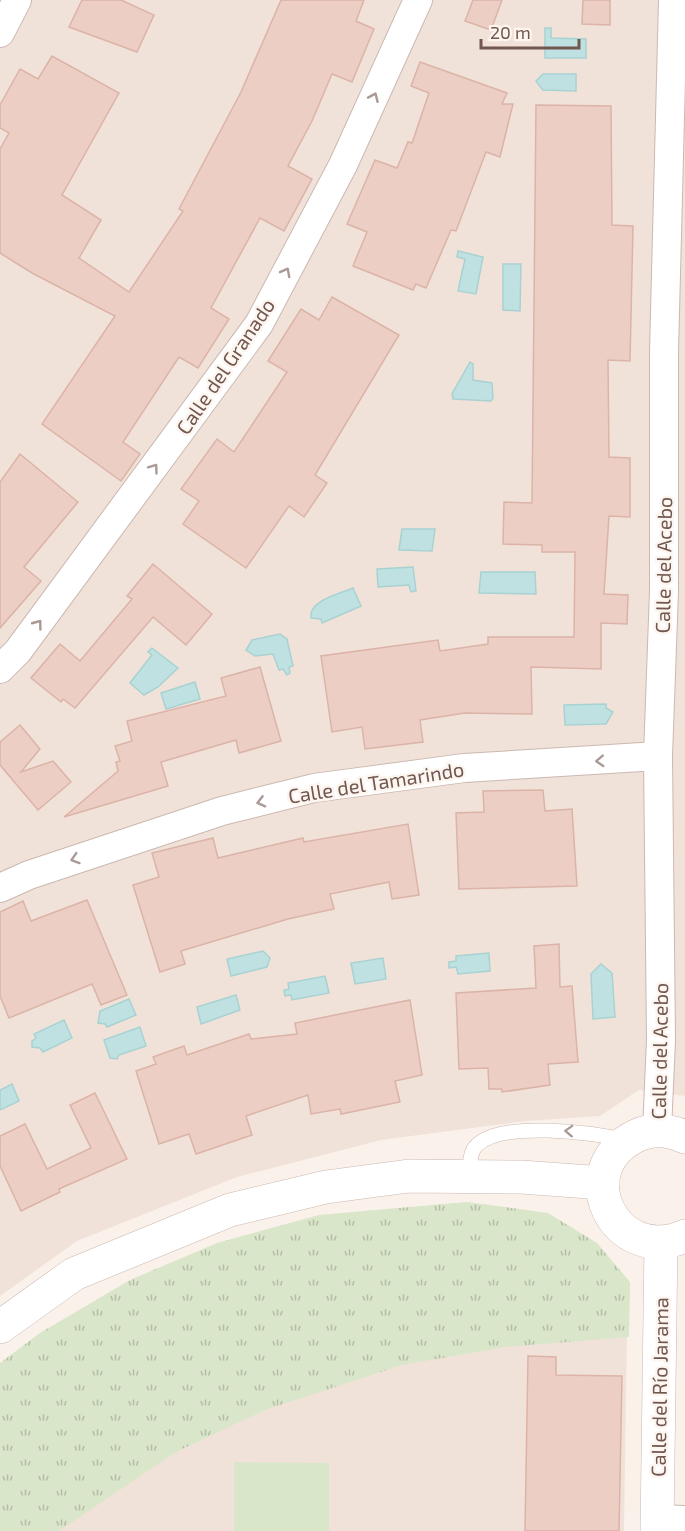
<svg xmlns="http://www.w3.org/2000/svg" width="685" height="1531" font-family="'Exo 2',sans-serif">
  <defs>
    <pattern id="park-tufts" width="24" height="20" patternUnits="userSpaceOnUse" patternTransform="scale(1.5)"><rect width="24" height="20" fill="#d9e6c9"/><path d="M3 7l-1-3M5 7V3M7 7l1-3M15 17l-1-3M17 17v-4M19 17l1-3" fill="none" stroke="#b4bda6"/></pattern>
  </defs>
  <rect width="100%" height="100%" fill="#faf1ea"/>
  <g fill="#f1e2d9">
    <path d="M0 0H685V1096L639 1090 600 1116 526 1121 381 1140 237 1177 77 1241 0 1296Z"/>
    <path d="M627 1330 624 1531H47L169 1447 395 1360Z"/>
  </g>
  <path fill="#d9e6c9" d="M234 1462 329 1463V1531H234Z"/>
  <path fill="url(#park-tufts)" d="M467 1202 548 1213 597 1243 630 1282 629 1337 506 1347 402 1365 265 1410 176 1452 59 1531H0V1363L40 1333 130 1280 217 1243 319 1215Z"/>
  <g fill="#c0e1e1" stroke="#a8d2d2" stroke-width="1.5">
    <path d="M545 28H551V38L586 39V58H545Z"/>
    <path d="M543 74H576V91L543 90 536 81Z"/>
    <path d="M458 251 483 257 476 294 458 291 465 259 457 257Z"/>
    <path d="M503 264H521L520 311 503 310Z"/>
    <path d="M470 362 473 364V380L492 383 493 398 491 401 453 399 452 394Z"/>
    <path d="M402 529H435L432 551 399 550Z"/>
    <path d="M413 567 416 591 411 592 409 585 378 587 377 569Z"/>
    <path d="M481 572H535L536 594 479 593Z"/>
    <path d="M353 588 361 606 322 623 321 619 311 618C308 601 339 594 353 588Z"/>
    <path d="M280 634 287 639 293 666 289 667 290 673 287 675 283 669 279 670 273 654 255 656 246 650 252 640Z"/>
    <path d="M152 648 178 668 158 687 144 695 130 683 152 655 148 652Z"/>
    <path d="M195 682 200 699 166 709 161 693Z"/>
    <path d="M606 704V708L613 712 606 724 565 725 564 705Z"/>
    <path d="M263 951 270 958 267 967 231 976 227 959Z"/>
    <path d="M489 953 490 971 458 974 456 967 449 968V962L456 961V956Z"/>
    <path d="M383 958 386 979 355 984 351 963Z"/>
    <path d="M601 964 612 973 615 1017 593 1019 591 974Z"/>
    <path d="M325 976 329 993 292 1000 291 995 285 996 284 990 289 989 288 983Z"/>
    <path d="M236 995 240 1010 201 1024 197 1007Z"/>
    <path d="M129 999 136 1015 107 1027 105 1024 98 1023 100 1011Z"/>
    <path d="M64 1020 72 1038 43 1052 40 1048 32 1047V1041L36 1038 34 1034Z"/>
    <path d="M140 1027 146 1046 119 1055 117 1059 110 1058 104 1040Z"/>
    <path d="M12 1084 19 1101 0 1110V1090Z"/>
  </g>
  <g fill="#eccec5" stroke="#dcb3a7" stroke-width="1.5">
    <path d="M82 0H121L154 15 137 52 69 27Z"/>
    <path d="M281 0H364L356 21 374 29 352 82 332 74 312 121 288 166 312 179 284 231 260 218 211 308 229 319 198 368 179 357 123 442 140 454 121 481 42 424 115 316 32 273 0 253V149L9 133 0 128V105L20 69 38 79 52 56 119 93 62 195 101 220 79 258 129 292 183 211 179 209 241 92Z"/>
    <path d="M473 0H502L491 30 465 21Z"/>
    <path d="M583 0H610V25L582 24Z"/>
    <path d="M420 62 507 93 502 104H513L500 157 486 152 456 231 451 230 426 288 416 284 413 290 353 266 367 232 347 224 375 160 397 168 408 142 412 143 429 93 411 86Z"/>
    <path d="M536 105 611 106 612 225 633 226 630 361 608 360 609 457 630 458V517L609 516 604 594 628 595 627 624 601 623V669L531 667 532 714 465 713 420 720 423 742 365 749 362 727 332 732 321 656 438 640 440 651 488 644V637H574L575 552H542V545L503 544 504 502 532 503Z"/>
    <path d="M332 297 399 335 315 475 327 483 304 517 289 506 246 568 183 524 199 501 181 489 217 439 234 452 287 372 268 361 301 309 319 320Z"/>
    <path d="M20 454 78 502 24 567 41 581 0 628V482Z"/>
    <path d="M153 564 212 614 186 645 153 617 75 708 63 699 61 702 31 678 60 644 80 661 132 599 127 596Z"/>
    <path d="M260 667 281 741 239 753 236 740 161 762 168 786 64 817 118 771 116 762 120 761 115 746 132 741 127 721 226 696 221 678Z"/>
    <path d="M20 725 40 749 21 772 53 761 71 782 38 810 0 765V742Z"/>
    <path d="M543 790 545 811 572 809 577 886 459 889 456 813 484 812 483 791Z"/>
    <path d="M408 824 419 895 392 899 389 882 330 894 334 909 288 919 181 951 185 964 160 972 133 885 159 877 152 853 213 838 218 858 303 838 304 842Z"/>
    <path d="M87 900 127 995 101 1005 92 984 9 1018 0 996V912L23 901 31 921Z"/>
    <path d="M559 944 560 987 572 986 578 1062 548 1064 550 1085 502 1092V1089H489L488 1068 459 1069 456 993 536 988 534 946Z"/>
    <path d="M410 1000 422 1075 395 1081 400 1102 341 1114 340 1109 311 1114 308 1095 246 1116 252 1135 196 1154 189 1134 159 1144 136 1071 156 1064 153 1057 184 1046 187 1055 249 1034 251 1039 297 1034 295 1023Z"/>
    <path d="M95 1093 127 1159 59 1189 60 1192 21 1211 0 1166V1136L25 1124 47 1169 91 1148 70 1105Z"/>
    <path d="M528 1356 556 1357V1375L622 1376 619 1531H525Z"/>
  </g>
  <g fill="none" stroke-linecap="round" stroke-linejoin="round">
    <g stroke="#cbb8b1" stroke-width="15">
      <path id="service" d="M469 1176C470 1166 469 1152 477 1145 501 1121 593 1132 624 1140"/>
    </g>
    <g stroke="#cbb8b1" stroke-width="30">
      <g id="minor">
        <path d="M0 33 17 0"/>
        <path d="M0 669 18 651 259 324 343 165 418 0"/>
        <path d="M0 888 29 875 222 811 314 788 464 768 658 756"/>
        <path d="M657 1130 661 1040 658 756 664 591V352L673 0"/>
        <path d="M657 1519 685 1520"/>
      </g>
    </g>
    <g stroke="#cbb8b1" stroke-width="34">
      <g id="tertiary">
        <path d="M685 1137C670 1130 652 1128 636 1136 568 1169 614 1267 685 1236"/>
        <path d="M0 1327 74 1274 230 1210 326 1187 409 1176 521 1177 603 1183"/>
        <path d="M657 1531 661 1243"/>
      </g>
    </g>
    <use href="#service" stroke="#fff" stroke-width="14"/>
    <use href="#minor" stroke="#fff" stroke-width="28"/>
    <use href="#tertiary" stroke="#fff" stroke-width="33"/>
  </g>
  <defs><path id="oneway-chevron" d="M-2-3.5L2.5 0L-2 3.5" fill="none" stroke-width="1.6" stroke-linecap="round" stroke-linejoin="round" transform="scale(1.5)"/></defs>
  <g stroke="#aa9a96">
    <use href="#oneway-chevron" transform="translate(374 97) rotate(-66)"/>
    <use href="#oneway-chevron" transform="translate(286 272) rotate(-62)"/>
    <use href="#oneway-chevron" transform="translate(154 468) rotate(-54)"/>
    <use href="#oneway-chevron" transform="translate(38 624) rotate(-53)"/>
    <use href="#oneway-chevron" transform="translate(600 761) rotate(177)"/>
    <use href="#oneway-chevron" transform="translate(261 802) rotate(166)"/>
    <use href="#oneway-chevron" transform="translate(75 859) rotate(162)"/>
    <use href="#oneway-chevron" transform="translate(569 1131) rotate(-178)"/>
  </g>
  <g text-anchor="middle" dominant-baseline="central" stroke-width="5" stroke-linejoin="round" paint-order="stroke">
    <g font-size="20" fill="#715750" stroke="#fdf6f0">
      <text transform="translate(225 366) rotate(-56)">Calle del Granado</text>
      <text transform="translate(663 565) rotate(-89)">Calle del Acebo</text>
      <text transform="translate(376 782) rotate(-9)">Calle del Tamarindo</text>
      <text transform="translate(659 1051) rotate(-89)">Calle del Acebo</text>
      <text transform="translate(659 1387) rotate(-89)">Calle del Río Jarama</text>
    </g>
  </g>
  <path d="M481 39v9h98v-9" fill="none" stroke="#715750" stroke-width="3"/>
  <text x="490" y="39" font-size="18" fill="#715750" stroke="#fdf6f0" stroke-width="4.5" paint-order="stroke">20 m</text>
</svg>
